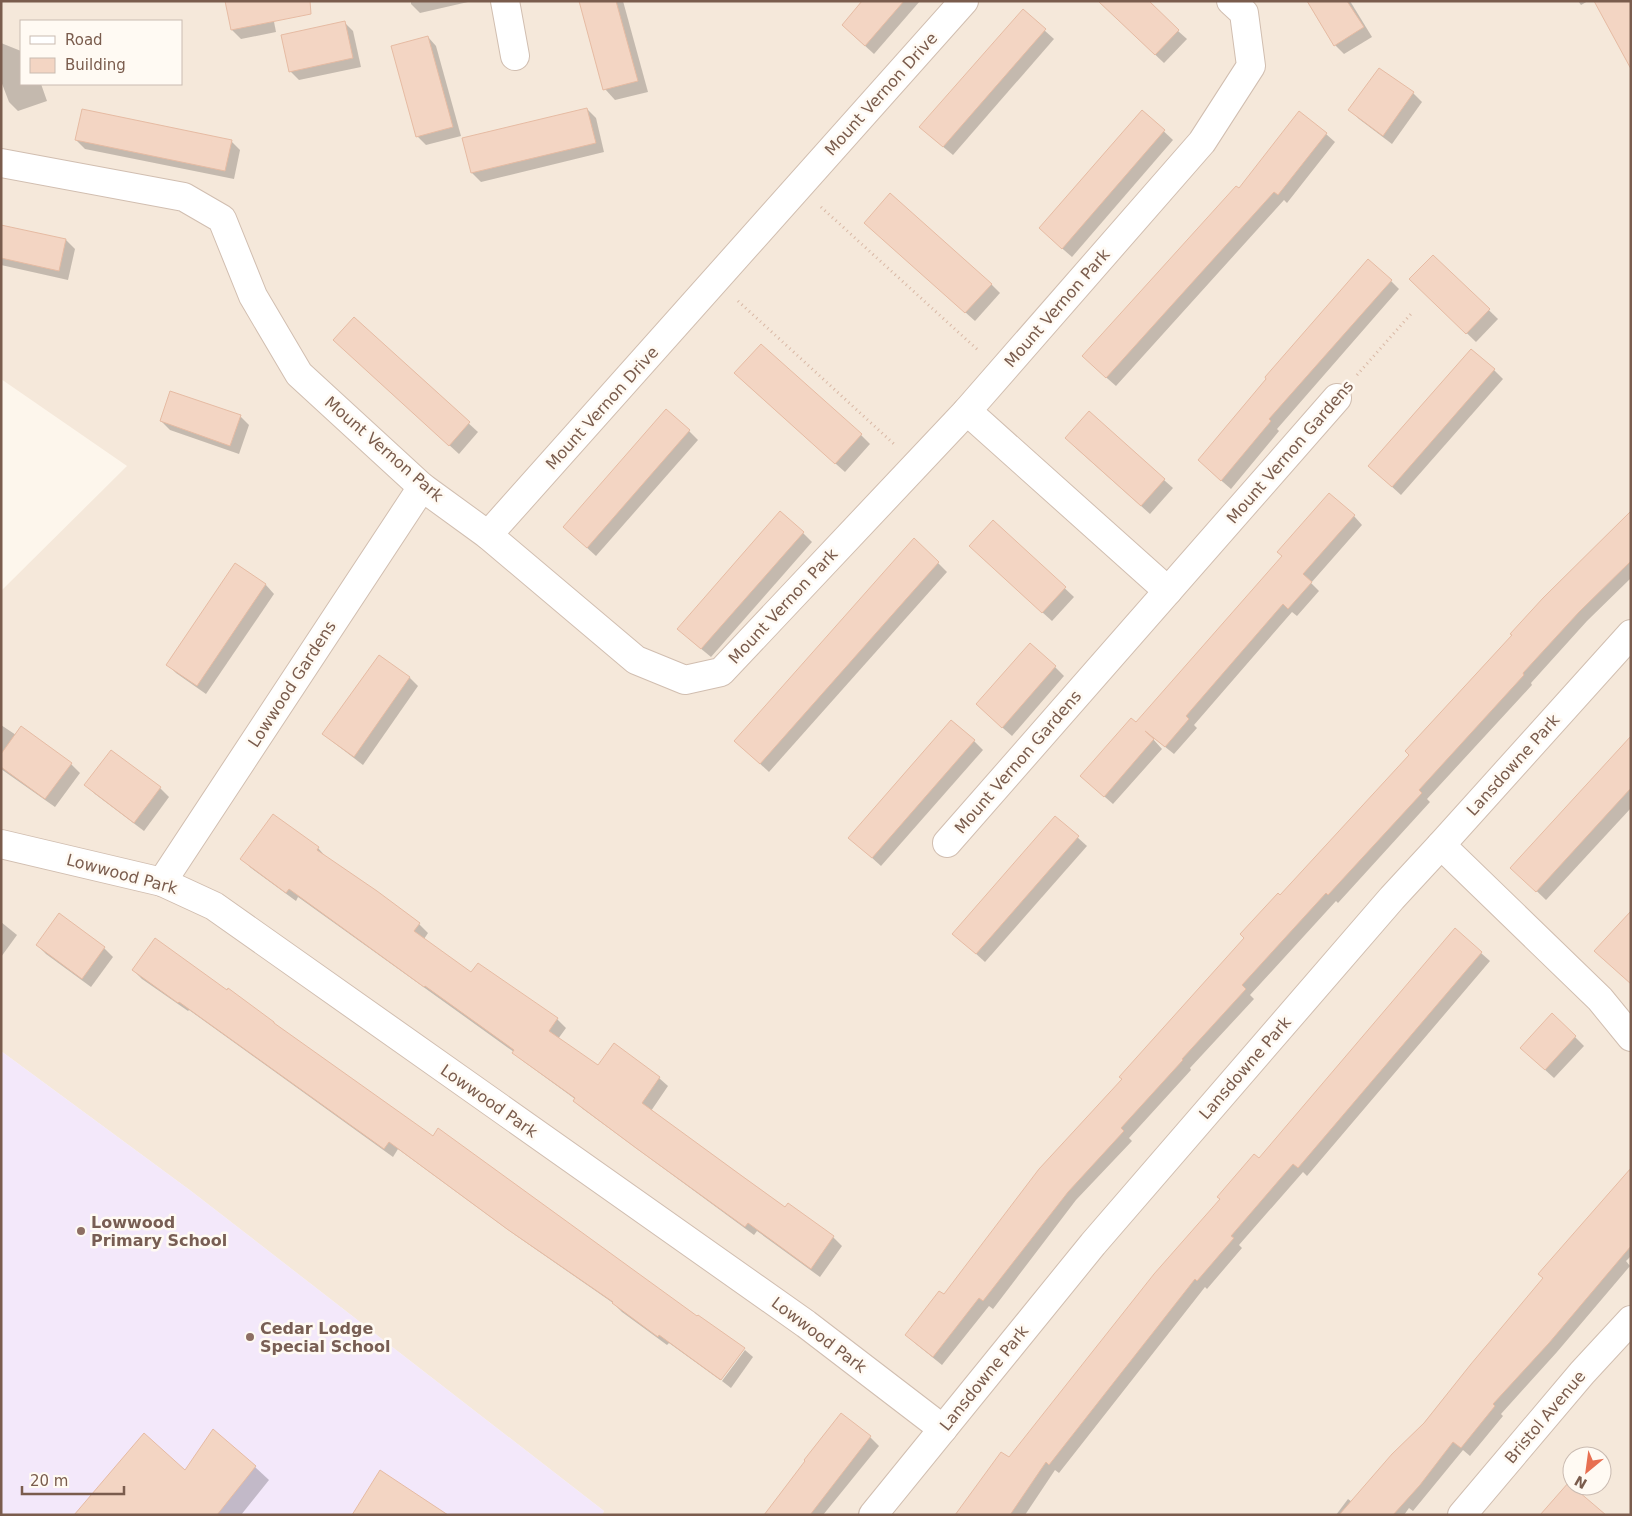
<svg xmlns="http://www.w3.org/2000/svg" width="1632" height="1516" font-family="'DejaVu Sans',sans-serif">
  <rect width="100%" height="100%" fill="#fdf6ec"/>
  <path fill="#f5e8da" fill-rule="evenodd" d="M1 1H1631V1515H602L604 1511 191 1191 1 1051V591L127 466 1 379ZM21 21H181V84H21ZM1572 1456H1602V1486H1572Z"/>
  <path fill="#f3e8fa" d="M1 1051 191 1191 604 1511 602 1515H1Z"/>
  <g fill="#0003">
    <path d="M226 1H270L276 32 241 39 232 30Z"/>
    <path d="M411 1H468V2L420 13 411 4Z"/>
    <path d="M580 1H623L648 92 615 100 605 89Z"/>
    <path d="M864 1H920L874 54 852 34Z"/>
    <path d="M1307 1H1350L1372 37 1344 54 1335 45Z"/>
    <path d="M1578 1H1588L1581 5Z"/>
    <path d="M1108 10 1178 31 1187 39 1164 63Z"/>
    <path d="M1023 11 1054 39 953 155 930 136Z"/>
    <path d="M344 22 353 31 361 67 299 80 290 71Z"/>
    <path d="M428 37 436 46 461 136 426 145 417 136Z"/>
    <path d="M1 43 21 51V84H41L47 101 18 111 9 102 1 81Z"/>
    <path d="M1413 93 1422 102 1392 144 1359 119 1350 110Z"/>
    <path d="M587 109 596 118 604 152 481 182 472 173 464 139Z"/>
    <path d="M1142 111 1173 140 1072 257 1049 237Z"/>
    <path d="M1326 134 1335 142 1287 203 1284 200 1116 386 1092 365 1239 190Z"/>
    <path d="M76 140 231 141 240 150 234 179 85 149Z"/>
    <path d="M1 226 66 240 75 249 68 280 1 265Z"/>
    <path d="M875 231 991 284 1000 293 975 321Z"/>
    <path d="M1433 256 1498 319 1476 342 1420 288Z"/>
    <path d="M1391 281 1399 289 1277 429 1279 431 1231 489 1208 469Z"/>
    <path d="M354 319 478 432 459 454 344 349Z"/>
    <path d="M1494 370 1503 379 1401 495 1379 475Z"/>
    <path d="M744 382 861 435 870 444 845 472Z"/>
    <path d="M240 416 249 425 239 454 170 430 161 421Z"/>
    <path d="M689 431 698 440 596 556 574 536Z"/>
    <path d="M1075 447 1164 480 1173 488 1150 514Z"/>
    <path d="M1631 513V578L1587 621 1531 683 1532 685 1427 799 1430 802 1338 903 1336 901 1250 995 1254 999 1190 1068 1191 1070 1129 1138 1132 1141 1076 1200 993 1309 989 1306 942 1365 916 1344 907 1335 944 1296 1124 1080 1280 897Z"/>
    <path d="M1354 516 1362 525 1311 583 1319 591 1297 616 1292 612 1194 725 1197 728 1174 754 1154 738 1153 739 1162 749 1113 804 1081 776 1136 724 1283 556Z"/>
    <path d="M993 521 1074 597 1052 621 979 555Z"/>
    <path d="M803 533 812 542 711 657 688 638Z"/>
    <path d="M938 563 947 572 769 772 744 749Z"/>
    <path d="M236 564 266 585 274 594 206 694 176 673 167 664Z"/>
    <path d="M1055 667 1064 676 1012 736 986 713Z"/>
    <path d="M409 677 418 686 363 765 333 742 324 733Z"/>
    <path d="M1 725 16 735 71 764 80 773 55 807 1 769Z"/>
    <path d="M1631 737V808L1546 900 1521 876Z"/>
    <path d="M974 741 983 750 881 866 850 838Z"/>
    <path d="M86 785 160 788 169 797 144 831 95 794Z"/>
    <path d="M1055 817 1087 846 985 962 963 942Z"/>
    <path d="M318 848 327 858 419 924 428 933 424 939 472 974 557 1019 566 1028 558 1039 599 1067 659 1078 668 1086 651 1111 786 1208 788 1205 833 1237 842 1246 820 1277 757 1231 754 1235 583 1109 574 1101 575 1099 523 1061 514 1052 298 897 296 901 251 868 242 859Z"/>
    <path d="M1 922 17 935 1 957Z"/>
    <path d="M37 945 104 948 113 957 91 987 46 954Z"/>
    <path d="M1481 953 1490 961 1307 1176 1303 1172 1239 1245 1242 1248 1207 1289 1205 1287 1059 1473 1055 1470 1025 1515H956L1009 1459 1259 1160Z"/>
    <path d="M133 970 279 1028 433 1137 743 1348 720 1380 669 1343 667 1345 622 1312 613 1303 518 1237 398 1149 393 1157 189 1010 188 1011 142 979Z"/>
    <path d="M1575 1037 1584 1046 1554 1078 1531 1057Z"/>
    <path d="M1631 1172V1256L1626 1261 1630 1266 1557 1352 1501 1414 1503 1416 1470 1456 1463 1450 1413 1511 1409 1508 1404 1515H1336L1348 1499 1352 1502 1424 1423Z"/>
    <path d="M745 1350 753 1357 731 1388 722 1381Z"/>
    <path d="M870 1437 879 1446 823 1515H766Z"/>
    <path d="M255 1467 269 1480 241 1515H76L185 1471Z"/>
  </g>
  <g fill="#f3d5c3" stroke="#e6bba3">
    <path d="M225 1H310L311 14 231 30Z"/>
    <path d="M579 1H616L638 81 603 90Z"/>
    <path d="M862 1H904L865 46 842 25Z"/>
    <path d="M1098 1H1149L1179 30 1155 55Z"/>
    <path d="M1307 1H1347L1364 27 1334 46Z"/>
    <path d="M1594 1H1631V69Z"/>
    <path d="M1023 9 1046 29 943 147 919 127Z"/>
    <path d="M345 21 353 58 289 72 281 35Z"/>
    <path d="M428 36 453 127 416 137 391 46Z"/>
    <path d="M1379 68 1414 92 1383 136 1348 110Z"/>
    <path d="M587 108 596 143 471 173 462 138Z"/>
    <path d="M82 109 232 140 225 171 75 140Z"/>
    <path d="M1142 110 1165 130 1062 249 1039 228Z"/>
    <path d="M1299 111 1327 133 1278 195 1274 192 1106 378 1082 356 1236 186 1239 188Z"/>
    <path d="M890 193 992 284 965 313 864 223Z"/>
    <path d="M1 225 66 239 59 271 1 258Z"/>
    <path d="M1433 255 1490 309 1466 334 1409 279Z"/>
    <path d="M1368 259 1392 280 1269 419 1271 421 1221 481 1198 460 1266 379 1265 377Z"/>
    <path d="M354 317 470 422 449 446 333 340Z"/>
    <path d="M761 344 862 434 835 464 734 373Z"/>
    <path d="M1471 349 1495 369 1392 487 1368 466Z"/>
    <path d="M170 391 241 415 230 446 160 421Z"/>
    <path d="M666 409 690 430 587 548 563 527Z"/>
    <path d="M1089 411 1165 479 1141 506 1065 438Z"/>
    <path d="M1329 493 1355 515 1303 574 1312 582 1288 609 1283 604 1186 716 1189 719 1165 747 1145 731 1154 739 1104 797 1080 776 1131 718 1136 722 1282 556 1277 552Z"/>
    <path d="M780 511 804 532 701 649 677 629Z"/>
    <path d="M1631 511V561L1579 612 1523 673 1524 675 1419 790 1422 793 1328 895 1326 893 1242 985 1246 989 1182 1059 1183 1060 1121 1128 1124 1131 1068 1192 983 1301 979 1298 933 1357 905 1335 939 1291 944 1294 1039 1169 1122 1079 1119 1077 1244 938 1240 934 1278 893 1280 895 1409 755 1405 751 1512 635 1510 634 1543 598Z"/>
    <path d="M993 520 1066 587 1042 613 969 546Z"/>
    <path d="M914 538 939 562 760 764 734 741Z"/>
    <path d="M235 563 266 584 197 686 166 665Z"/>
    <path d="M1030 643 1056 666 1002 728 976 704Z"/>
    <path d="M379 655 410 677 354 757 322 734Z"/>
    <path d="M951 720 975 740 872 858 848 838Z"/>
    <path d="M21 726 72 763 45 799 1 767V754Z"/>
    <path d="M1631 736V788L1536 892 1510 868Z"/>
    <path d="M111 750 161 787 134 823 84 785Z"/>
    <path d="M273 814 319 847 317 850 377 891 420 923 414 931 471 972 478 963 558 1018 549 1031 598 1065 614 1043 660 1077 642 1103 742 1176 785 1207 788 1203 834 1236 811 1269 748 1223 745 1227 636 1148 573 1101 575 1098 512 1053 514 1050 425 986 424 987 289 889 286 893 240 859Z"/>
    <path d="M1055 816 1079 836 976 954 952 934Z"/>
    <path d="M1631 911V984L1594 951Z"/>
    <path d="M59 913 105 947 82 979 36 945Z"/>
    <path d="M1455 928 1482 952 1298 1168 1293 1164 1231 1236 1234 1238 1197 1281 1195 1279 1049 1465 1046 1462 1010 1515H955L1001 1452 1009 1457 1154 1274 1220 1199 1217 1197 1254 1154 1259 1158Z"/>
    <path d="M155 938 227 990 228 988 274 1022V1023L433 1136 438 1128 697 1316 698 1315 745 1348 721 1380 659 1335 658 1337 612 1303 613 1302 507 1229 389 1142 384 1149 179 1002 178 1003 132 970Z"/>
    <path d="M1552 1013 1576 1036 1545 1070 1520 1048Z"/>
    <path d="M1631 1168V1246L1549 1343 1493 1404 1495 1406 1461 1448 1453 1442 1420 1485 1393 1515H1339L1392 1454 1424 1423 1471 1364 1543 1278 1538 1274Z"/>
    <path d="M841 1413 871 1436 810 1515H764L805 1461 804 1460Z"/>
    <path d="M213 1429 256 1466 217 1515H74L144 1433 185 1470Z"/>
    <path d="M380 1470 448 1515H352Z"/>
    <path d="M1569 1482 1572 1486 1606 1515H1540Z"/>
  </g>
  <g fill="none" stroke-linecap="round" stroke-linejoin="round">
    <g stroke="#d1beb0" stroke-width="30">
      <g id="minor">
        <path d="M505 1 515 56"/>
        <path d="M1 163 184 197 222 219 253 296 299 374 422 487 488 535 636 660 685 680 721 672 967 411 1202 142 1251 66 1244 13 1231 1"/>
        <path d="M967 411 1168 591"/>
        <path d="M488 535 964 1"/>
        <path d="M947 843 1337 398"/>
        <path d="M1 844 162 882 214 906 806 1324 943 1429"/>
        <path d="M1441 845 1600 999 1631 1037"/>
        <path d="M162 882 422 487"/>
        <path d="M873 1515 1093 1244 1392 898 1441 845 1631 634"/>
        <path d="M1462 1515 1582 1373 1631 1320"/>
      </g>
    </g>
    <g stroke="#d9b8a5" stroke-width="3" stroke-dasharray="1 4" stroke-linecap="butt">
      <path d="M821 207 979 351"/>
      <path d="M738 301 894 444"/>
      <path d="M1357 375 1411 314"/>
    </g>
    <use href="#minor" stroke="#fff" stroke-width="28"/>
  </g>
  <g fill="#8d6e63" stroke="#fffaf3" stroke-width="2">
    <circle cx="81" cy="1231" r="5"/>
    <circle cx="250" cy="1337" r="5"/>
  </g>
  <g text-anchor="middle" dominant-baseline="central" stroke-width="5" stroke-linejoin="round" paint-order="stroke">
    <g font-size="16" fill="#7a5c4d" stroke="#fffaf3">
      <text transform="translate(881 94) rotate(-48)">Mount Vernon Drive</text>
      <text transform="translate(1057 308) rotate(-49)">Mount Vernon Park</text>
      <text transform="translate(602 408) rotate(-48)">Mount Vernon Drive</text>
      <text transform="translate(384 449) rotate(41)">Mount Vernon Park</text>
      <text transform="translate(1290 452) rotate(-49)">Mount Vernon Gardens</text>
      <text transform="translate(783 606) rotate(-47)">Mount Vernon Park</text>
      <text transform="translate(292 684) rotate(-57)">Lowwood Gardens</text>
      <text transform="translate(1018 762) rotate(-49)">Mount Vernon Gardens</text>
      <text transform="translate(1513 765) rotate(-48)">Lansdowne Park</text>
      <text transform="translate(122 874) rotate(15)">Lowwood Park</text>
      <text transform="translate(1245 1068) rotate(-49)">Lansdowne Park</text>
      <text transform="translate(489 1101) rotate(35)">Lowwood Park</text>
      <text transform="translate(819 1335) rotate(37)">Lowwood Park</text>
      <text transform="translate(984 1378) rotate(-51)">Lansdowne Park</text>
      <text transform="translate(1545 1417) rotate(-50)">Bristol Avenue</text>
    </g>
    <g font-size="16" font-weight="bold" fill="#785e54" stroke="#fffaf3" text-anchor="start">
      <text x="91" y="1222">Lowwood<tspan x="91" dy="18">Primary School</tspan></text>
      <text x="260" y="1328">Cedar Lodge<tspan x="260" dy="18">Special School</tspan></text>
    </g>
  </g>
  <rect width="1632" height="1516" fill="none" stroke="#7a5c4d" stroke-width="5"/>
  <rect x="20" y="20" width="162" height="65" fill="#fffaf3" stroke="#cabbb1"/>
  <rect x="30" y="36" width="25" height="8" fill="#ffffff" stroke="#cabbb1"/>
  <text x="65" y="45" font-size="15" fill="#7a5c4d">Road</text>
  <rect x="30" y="58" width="25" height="15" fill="#f3d5c3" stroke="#cabbb1"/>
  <text x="65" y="70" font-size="15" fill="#7a5c4d">Building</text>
  <g transform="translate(1587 1471) rotate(209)"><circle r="24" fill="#fffaf3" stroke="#cabbb1"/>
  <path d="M0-4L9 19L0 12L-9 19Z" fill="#e76f51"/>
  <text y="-8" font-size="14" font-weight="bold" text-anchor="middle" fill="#7a5c4d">N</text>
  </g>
  <path d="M22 1486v8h102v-8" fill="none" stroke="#7a5c4d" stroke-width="2.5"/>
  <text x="30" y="1486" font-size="15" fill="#7a5c4d" stroke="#fffaf3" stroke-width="4" paint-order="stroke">20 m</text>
</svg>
